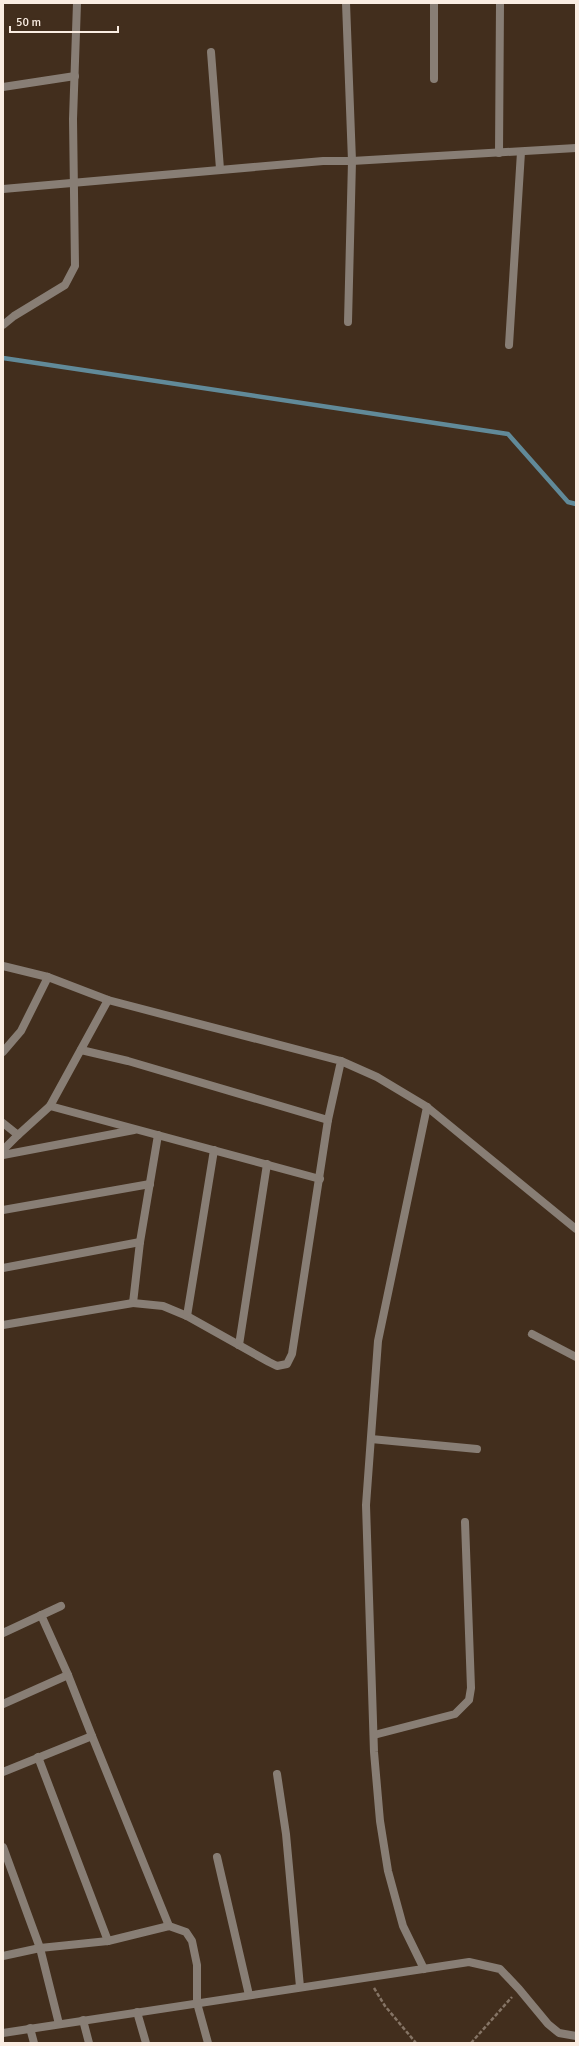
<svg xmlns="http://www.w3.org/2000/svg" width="579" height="2046" font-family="Signika,sans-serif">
  <rect width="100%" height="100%" fill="#422e1d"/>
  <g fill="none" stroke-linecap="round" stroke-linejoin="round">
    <path stroke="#618a99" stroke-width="4.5" d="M3 358 508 434 568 502 576 504"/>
    <g stroke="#857465" stroke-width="2.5" stroke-dasharray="4 2" stroke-linecap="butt">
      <path d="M374 1988 385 2006 416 2043"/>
      <path d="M471 2043 512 1997"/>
    </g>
    <path stroke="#887e75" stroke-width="8" d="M371 1439 477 1449"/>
    <g stroke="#887e75" stroke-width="8">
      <path d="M346 3 352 161 348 322"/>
      <path d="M434 3V79"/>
      <path d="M211 52 220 169"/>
      <path d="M3 87 75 76"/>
      <path d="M499 153 500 3"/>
      <path d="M3 189 323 161H352L576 148"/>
      <path d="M3 325 14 316 65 285 75 266 73 119 77 3"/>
      <path d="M509 345 521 152"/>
      <path d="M3 966 48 977 108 1000 341 1061 328 1120 292 1354 287 1364 277 1366 269 1362 187 1316 163 1306 133 1303 140 1242 158 1135"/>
      <path d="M81 1050 128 1061 328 1120"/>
      <path d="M3 1052 21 1031 48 977"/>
      <path d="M341 1061 377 1077 427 1107 576 1229"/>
      <path d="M50 1106 320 1179"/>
      <path d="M3 1123 18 1135 50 1106 108 1000"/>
      <path d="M3 1150 18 1135"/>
      <path d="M3 1155 134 1130"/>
      <path d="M3 1210 150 1184"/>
      <path d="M3 1268 140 1242"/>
      <path d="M187 1316 214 1150"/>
      <path d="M3 1325 133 1303"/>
      <path d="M532 1334 576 1357"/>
      <path d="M239 1345 267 1164"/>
      <path d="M41 1615 68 1675 92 1736"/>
      <path d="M3 1633 61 1606"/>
      <path d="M3 1704 68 1675"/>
      <path d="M374 1735 455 1714 469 1700 471 1688 465 1522"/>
      <path d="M38 1757 108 1941"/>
      <path d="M3 1772 92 1736 169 1926"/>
      <path d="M277 1774 286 1834 300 1987"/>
      <path d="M3 1847 40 1948 59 2024"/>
      <path d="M217 1857 249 1995"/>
      <path d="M3 1956 40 1948 108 1941 169 1926 186 1932 192 1941 197 1965V2003L208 2043"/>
      <path d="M424 1969 403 1926 388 1871 380 1821 374 1752 366 1505 378 1341 427 1107"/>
      <path d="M137 2012 146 2043"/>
      <path d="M83 2020 89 2043"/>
      <path d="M30 2028 34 2043"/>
      <path d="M3 2033 469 1962 500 1969 519 1989 548 2024 559 2033 576 2036"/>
    </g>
  </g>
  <rect width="579" height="2046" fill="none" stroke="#faede2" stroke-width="8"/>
  <path d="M10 26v6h108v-6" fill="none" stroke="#faede2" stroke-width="2"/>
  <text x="16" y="26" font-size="12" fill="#faede2" stroke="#422e1d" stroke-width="3" paint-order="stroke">50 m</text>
</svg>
